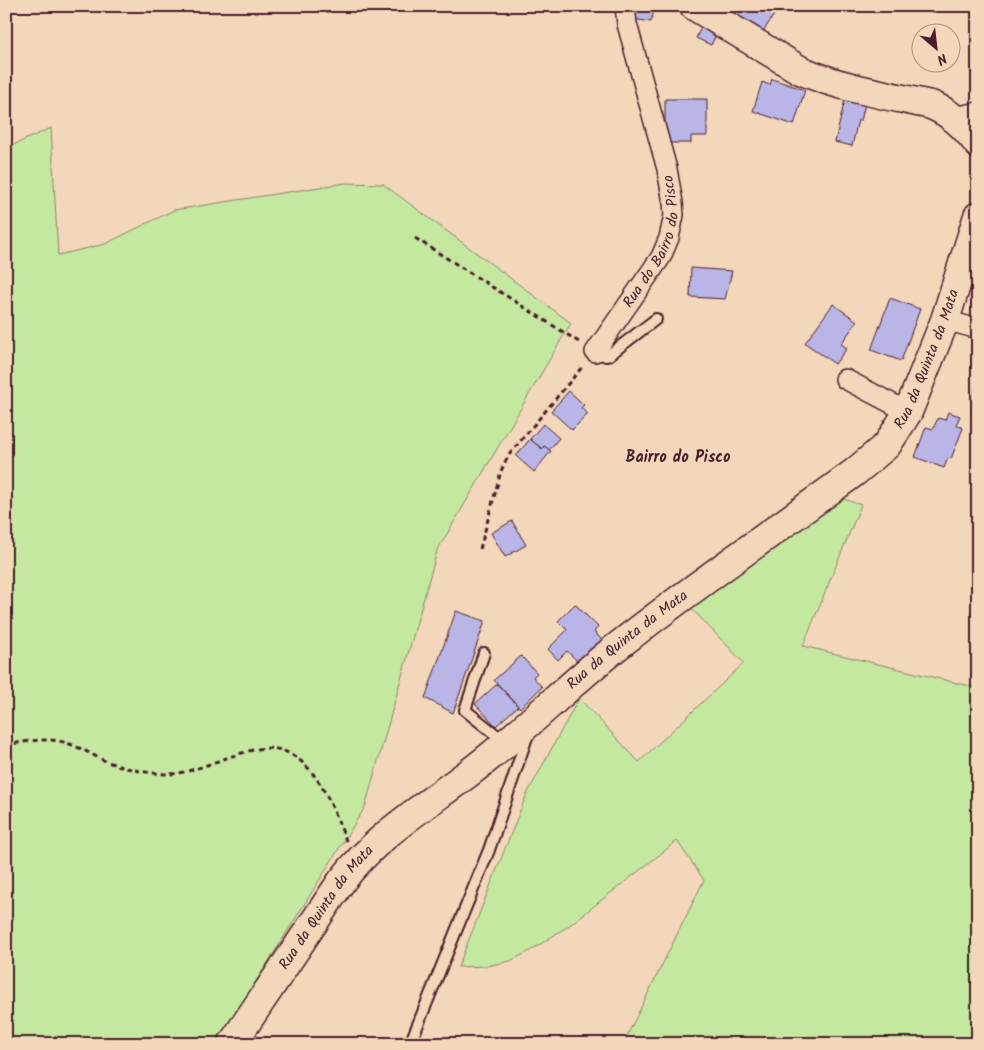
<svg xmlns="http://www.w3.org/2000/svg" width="984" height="1050" font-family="Kalam,sans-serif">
  <rect width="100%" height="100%" fill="#f3d7ba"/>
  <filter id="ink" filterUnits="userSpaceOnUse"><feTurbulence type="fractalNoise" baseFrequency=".02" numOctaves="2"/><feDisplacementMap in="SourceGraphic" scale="10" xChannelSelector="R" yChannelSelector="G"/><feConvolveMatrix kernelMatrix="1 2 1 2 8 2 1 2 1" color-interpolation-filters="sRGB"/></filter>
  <g filter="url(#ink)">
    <g fill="#c5e8a1" stroke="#888466">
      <path d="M51 128 58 255 105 244 174 210 345 183 383 184 571 323 437 551 365 807 217 1044H6V143L9 147Z"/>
      <path d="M838 497 861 505 803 646 978 688V1044H623L704 880 677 841 571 924 530 951 510 961 487 966 458 967 526 796 579 698 639 762 744 663 688 605Z"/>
    </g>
    <g fill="#b9b5e6" stroke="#4a1f2b">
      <path d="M635 6H655L651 22 633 19Z"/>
      <path d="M731 6H767L776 12 760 36 728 14Z"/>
      <path d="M706 17 721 25 711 45 696 38Z"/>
      <path d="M772 79 805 90 794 125 753 111 762 82 770 85Z"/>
      <path d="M846 95 866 99 861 121 858 120 852 146 835 142Z"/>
      <path d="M665 99H707V136H691V143H665Z"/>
      <path d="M691 268 732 271 725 299 690 297Z"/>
      <path d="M890 298 920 309 901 361 871 350Z"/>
      <path d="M833 304 857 321 841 344 847 348 835 364 805 343Z"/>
      <path d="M978 353V416L972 415Z"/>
      <path d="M569 391 584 405 581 408 588 414 572 430 551 411Z"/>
      <path d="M948 412 960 416 956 425 963 428 951 459 948 458 944 468 915 457 926 427 933 429 938 418 945 420Z"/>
      <path d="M543 424 559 438 549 450 544 446 542 449 530 439Z"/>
      <path d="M530 439 542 449 544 446 551 451 534 472 516 456Z"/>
      <path d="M512 521 526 545 505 557 491 533Z"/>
      <path d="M575 604 598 627 594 632 602 640 579 663 567 651 558 660 548 649 567 630 558 621Z"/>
      <path d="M456 611 485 621 453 713 425 698Z"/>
      <path d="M521 656 537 673 533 677 542 687 520 708 494 680Z"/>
      <path d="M497 684 518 706 496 726 475 704Z"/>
    </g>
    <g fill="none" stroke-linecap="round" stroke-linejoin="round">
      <g stroke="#4a1f2b" stroke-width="14">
        <g id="lane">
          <path d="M595 352 606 356 609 355 656 319"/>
          <path d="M484 653 465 710 505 742"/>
          <path d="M410 1044 489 850 528 734"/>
        </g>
      </g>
      <g stroke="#4a1f2b" stroke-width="22">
        <g id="street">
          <path d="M954 117 978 112"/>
          <path d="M945 320 978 329"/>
          <path id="s1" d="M595 352 661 257 669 238 674 215 673 203 667 169 627 24 625 6"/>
          <path d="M845 379 908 412"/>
        </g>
      </g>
      <g stroke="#4a1f2b" stroke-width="31">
        <g id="secondary">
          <path d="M694 6 800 70C841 88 887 95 931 105 951 113 965 126 978 144"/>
          <path id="s2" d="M232 1044 341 882C381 829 438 799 488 758 534 721 576 678 623 642 698 583 778 529 855 472L887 445 908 412 945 320 978 216"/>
        </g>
      </g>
      <g stroke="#4a1f2b" stroke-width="3" stroke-dasharray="5 4" stroke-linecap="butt">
        <path d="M415 238 579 342"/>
        <path d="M480 549 501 471 508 456 583 366"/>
        <path d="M6 745C23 742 41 738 59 741 74 744 87 752 101 759 121 768 144 773 167 774 199 775 251 740 281 750 318 762 333 809 347 843"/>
      </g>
      <use href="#lane" stroke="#f3d7ba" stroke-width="10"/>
      <use href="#street" stroke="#f3d7ba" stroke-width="19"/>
      <use href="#secondary" stroke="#f3d7ba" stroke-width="28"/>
    </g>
  </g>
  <g text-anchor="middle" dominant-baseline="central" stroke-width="5" stroke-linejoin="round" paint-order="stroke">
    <g font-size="15" fill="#4a1f2b" stroke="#f3d7ba">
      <text stroke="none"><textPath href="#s1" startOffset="128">Rua do Bairro do Pisco</textPath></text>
      <text stroke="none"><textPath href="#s2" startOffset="991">Rua da Quinta da Mata</textPath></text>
      <text stroke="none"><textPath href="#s2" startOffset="571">Rua da Quinta da Mata</textPath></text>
      <text stroke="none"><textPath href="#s2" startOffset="166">Rua da Quinta da Mata</textPath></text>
    </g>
    <g font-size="16" font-weight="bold" fill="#4a1f2b" stroke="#f3d7ba">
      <text x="678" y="457">Bairro do Pisco</text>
    </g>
  </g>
  <rect width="984" height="1050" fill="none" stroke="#f3d7ba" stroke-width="25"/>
  <rect x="12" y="12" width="959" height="1025" fill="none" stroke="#4a1f2b" stroke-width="2" filter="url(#ink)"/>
  <g transform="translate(936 48) rotate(152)"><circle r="24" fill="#f3d7ba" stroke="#af8d81"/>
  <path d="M0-4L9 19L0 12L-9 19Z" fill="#4a1f2b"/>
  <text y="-8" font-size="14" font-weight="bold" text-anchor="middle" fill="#4a1f2b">N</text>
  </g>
</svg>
